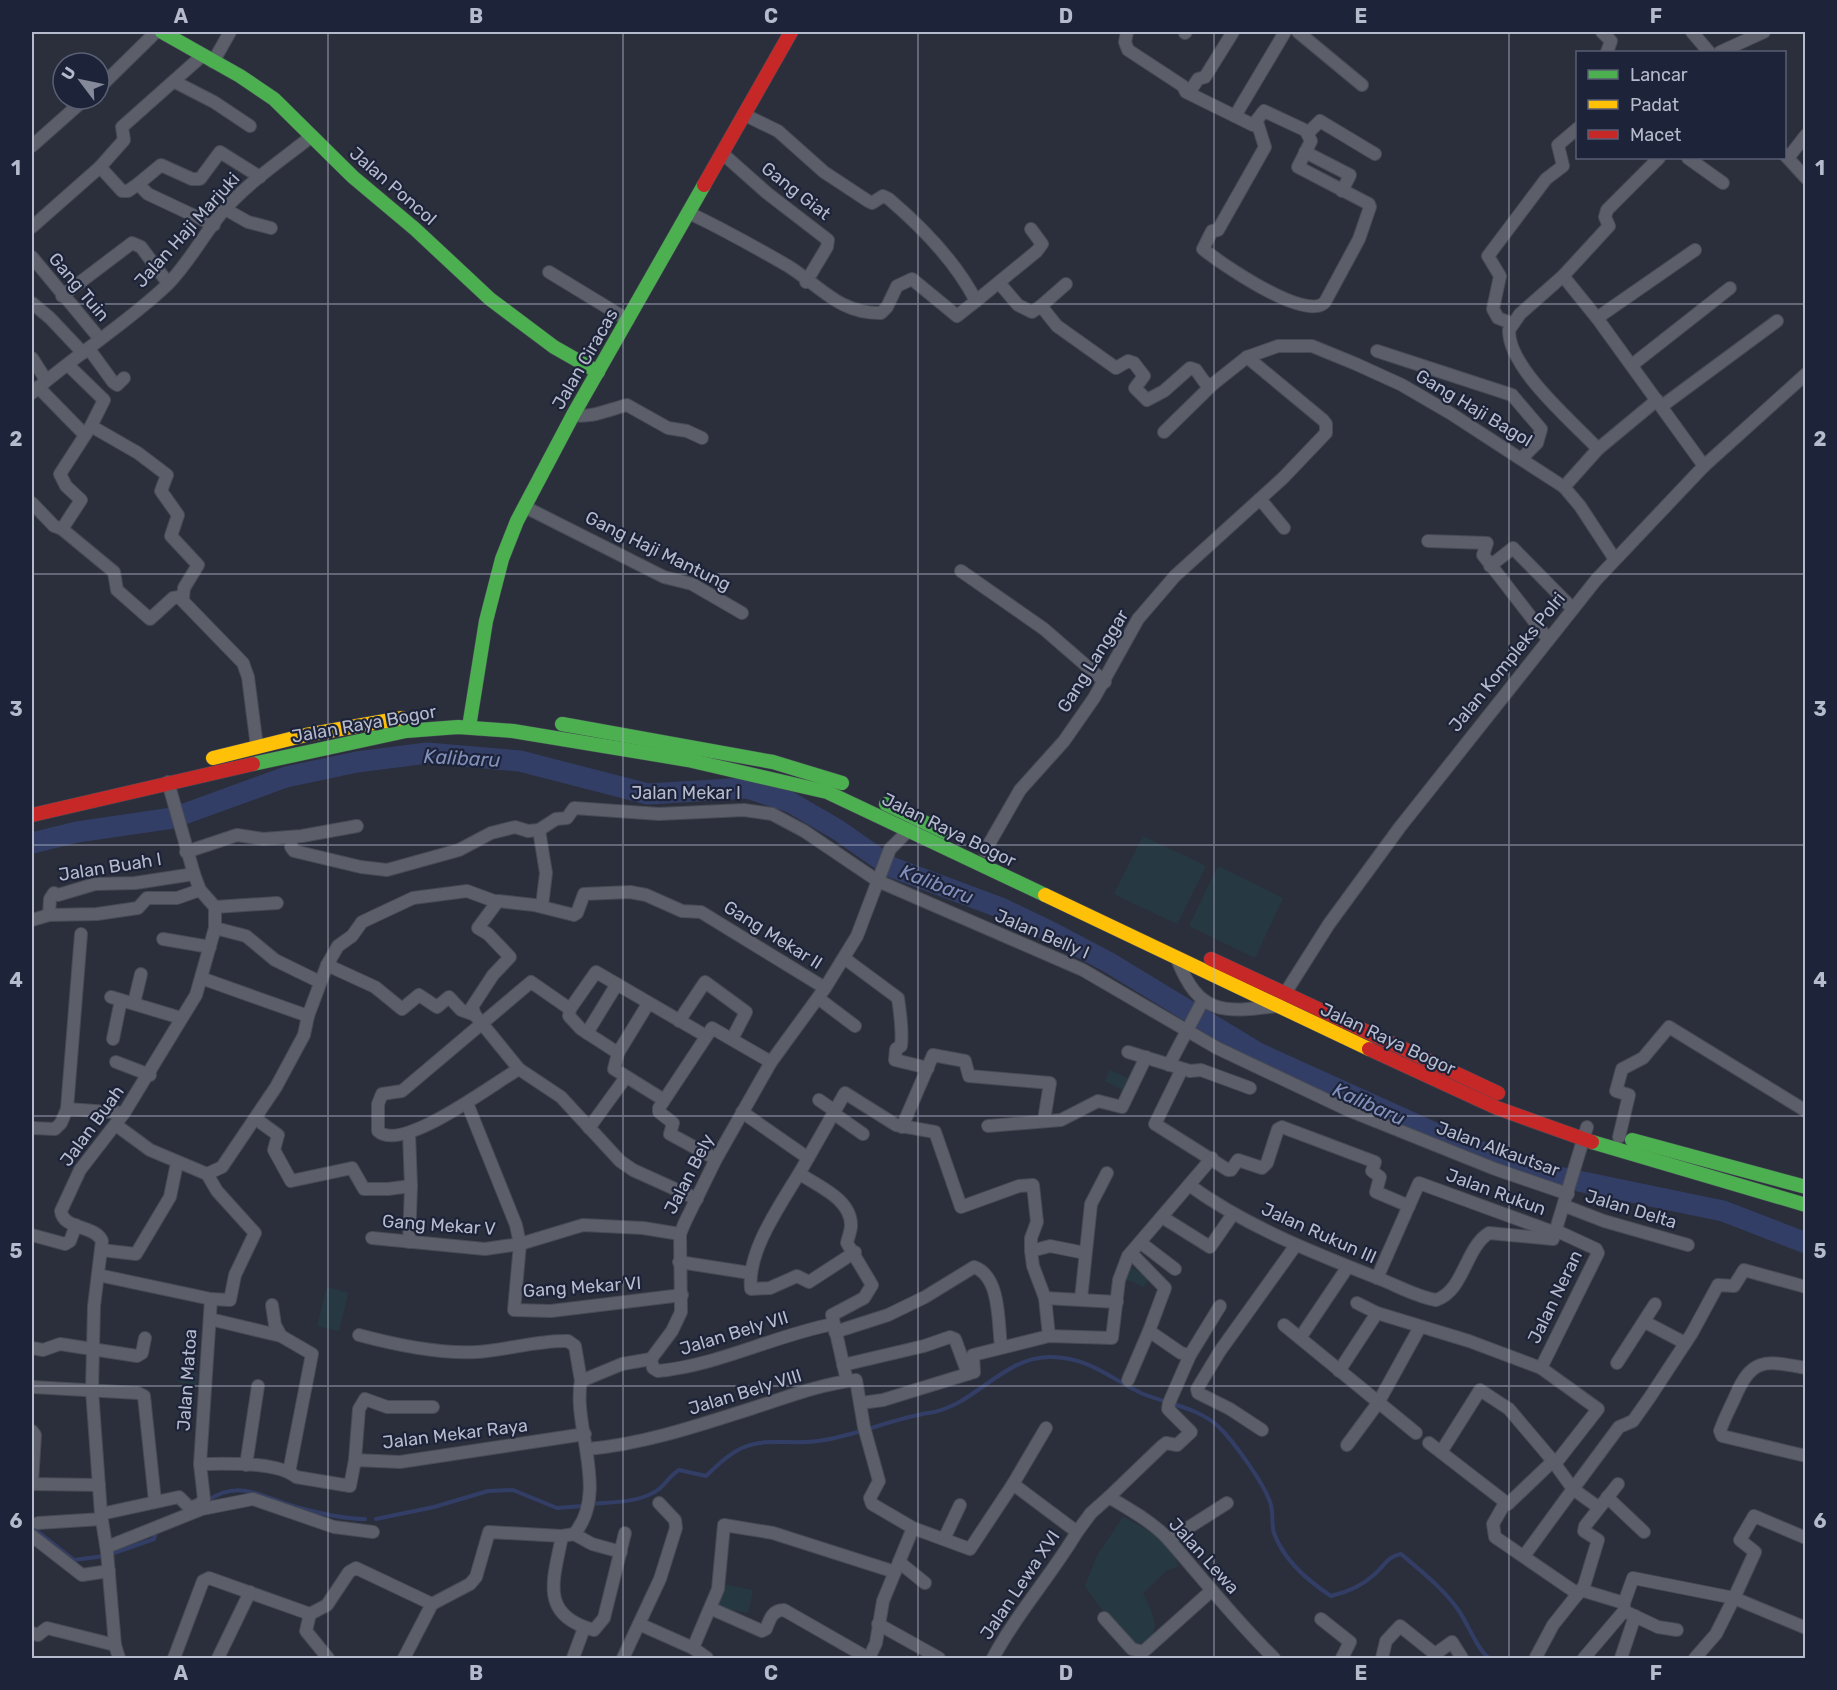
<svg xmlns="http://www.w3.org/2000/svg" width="1837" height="1690" font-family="Rubik,sans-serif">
  <rect width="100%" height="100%" fill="#2b2f3c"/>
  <g fill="#263943">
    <path d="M1143 836 1206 866 1177 924 1114 894Z"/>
    <path d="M1218 866 1283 898 1255 958 1189 926Z"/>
    <path d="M1110 1070 1128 1078 1123 1090 1105 1081Z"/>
    <path d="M1126 1266 1149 1276 1144 1287 1121 1277Z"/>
    <path d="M327 1287 348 1293 339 1331 317 1326Z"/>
    <path d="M180 1371 198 1374 196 1385 178 1382Z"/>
    <path d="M1123 1517 1165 1539 1179 1566 1167 1570 1143 1593C1158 1626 1161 1629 1137 1657 1121 1632 1102 1611 1085 1586L1097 1556Z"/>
    <path d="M722 1584 753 1590 748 1613 717 1607Z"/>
  </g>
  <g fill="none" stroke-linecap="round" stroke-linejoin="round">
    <g stroke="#333e66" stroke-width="4">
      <path d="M207 1501C240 1478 264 1498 296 1507 318 1513 342 1519 365 1519"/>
      <path d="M591 1504C612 1502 641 1503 659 1489 666 1484 669 1476 679 1470L706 1476C717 1466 728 1454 742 1448 766 1437 793 1445 818 1441 856 1436 891 1419 928 1413 974 1407 1001 1358 1049 1357 1086 1356 1110 1378 1141 1393 1166 1404 1198 1407 1219 1427 1234 1442 1263 1482 1270 1502 1274 1512 1271 1524 1274 1533 1284 1561 1308 1581 1331 1596 1348 1592 1362 1586 1375 1574 1384 1566 1388 1556 1401 1554 1421 1571 1444 1589 1459 1611 1468 1624 1478 1651 1489 1658"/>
      <path d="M376 1519 434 1507 488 1491 513 1490 557 1508 583 1506"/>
      <path d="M32 1527 74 1560 104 1556"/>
      <path d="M111 1554 154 1539 156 1531"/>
    </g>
    <path stroke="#333e66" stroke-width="21" d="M32 843 77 832 173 818 286 777 357 762 427 753 520 761 648 794 747 788 790 802 838 830 891 867 1001 908 1053 933 1108 962 1258 1053 1435 1133 1525 1170 1723 1211 1806 1243"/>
    <g stroke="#474b55" stroke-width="14">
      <g id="street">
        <path d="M1127 32 1125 42 1128 50 1183 86 1186 92 1253 125 1264 111 1309 132 1320 121 1375 154"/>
        <path d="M1298 32 1362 85"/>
        <path d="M1602 32 1611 41 1607 52"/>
        <path d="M1692 32 1709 52"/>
        <path d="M1185 33 1186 32"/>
        <path d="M1720 52 1764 32"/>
        <path d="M213 62 230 32"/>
        <path d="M175 82 214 102 250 126"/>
        <path d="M99 88 156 32"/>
        <path d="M1189 93 1198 79 1205 77 1233 32"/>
        <path d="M745 115 778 131 824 172 868 201 872 203 883 196 889 199C923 228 956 262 976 301L1037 251 1042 244 1031 229"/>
        <path d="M1235 116 1285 32"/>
        <path d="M1257 122 1265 147 1218 230 1212 231 1203 249C1220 263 1307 323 1325 302L1359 239 1370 207 1369 204 1298 167 1311 141 1306 131"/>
        <path d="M32 146 85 99"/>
        <path d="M1305 152 1350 175 1342 191"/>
        <path d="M723 154 767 193 828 240 827 247 806 282"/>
        <path d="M1784 154 1806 178"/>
        <path d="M1688 158 1723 183"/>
        <path d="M1788 158 1806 135"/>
        <path d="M100 167 124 140 122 127 203 55"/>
        <path d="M138 184 161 165 192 179H200L220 152 260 177"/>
        <path d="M225 209 248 222 271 228"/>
        <path d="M689 213C723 229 755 247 788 266 819 285 839 314 881 313L887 307 897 286 912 279 957 316 976 301"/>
        <path d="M32 227 100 167 122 191H128L138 184 148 194 214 225"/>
        <path d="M32 257 100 339"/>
        <path d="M549 272 628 320"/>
        <path d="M1563 276 1597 318 1704 466"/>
        <path d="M1000 284 1018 305 1032 312 1041 306 1057 326 1116 368 1128 361 1134 363 1144 376 1135 388 1147 400 1164 391 1190 368 1196 370 1206 384H1213L1247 357 1278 346H1312L1356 364 1402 385 1450 413 1564 487 1580 506 1614 558"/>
        <path d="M62 296 132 243 141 247 168 283"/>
        <path d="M32 303 50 318 83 353"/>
        <path d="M1041 306 1066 284"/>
        <path d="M1597 318 1695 250"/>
        <path d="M1511 323 1498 318 1493 309 1500 276 1488 256 1546 179 1563 166 1558 145 1578 128"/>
        <path d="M89 349 113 382 117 385 124 378"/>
        <path d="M1377 351 1512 395 1541 429 1537 443 1522 458"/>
        <path d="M32 358 46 380"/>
        <path d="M1632 365 1730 288"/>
        <path d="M38 387 84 434"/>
        <path d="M32 393C75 355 125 325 167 285 190 262 204 233 225 209 250 181 283 159 312 136"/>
        <path d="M1662 406 1777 321"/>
        <path d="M573 415C593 418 607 410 627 405L668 428 687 431 702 438"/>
        <path d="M91 426 138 453 167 475 161 491 178 515 171 536 198 565 184 588 183 598"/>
        <path d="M1164 432 1213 384"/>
        <path d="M1598 449C1573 422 1508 368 1509 330L1520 314 1563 276 1609 226 1605 217 1607 210 1659 158"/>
        <path d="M1564 487 1598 449 1657 400"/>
        <path d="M1260 499 1284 528"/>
        <path d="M32 503 54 526 62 529 81 500 66 486 60 474 91 426 104 400 68 365"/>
        <path d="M525 507 664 577 692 584 742 613"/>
        <path d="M62 529 114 572 117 590 150 619 173 598 179 597 243 663 248 677 257 747"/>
        <path d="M1428 541 1487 543 1483 555 1548 639"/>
        <path d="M1490 566 1513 548 1573 609"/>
        <path d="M961 571 1044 629 1105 682"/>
        <path d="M539 830 546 873 542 906"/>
        <path d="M292 837 291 847 294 851 361 867 387 870 459 850 491 833 515 827 528 831 539 830 556 819 567 818 574 808 659 814 744 810 772 814 804 831 878 881 1083 970 1217 1048 1348 1110 1495 1169 1568 1194"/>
        <path d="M985 851 1020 790 1064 741 1094 698 1138 619 1175 576 1283 478 1326 433V424L1323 420 1247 357"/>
        <path d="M186 852 237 835 263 839 302 836 357 826"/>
        <path d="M215 907 277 903"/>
        <path d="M49 915 50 899 54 893 58 895 95 884 135 883 194 874"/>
        <path d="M49 915 97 914 138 908 147 898H177L200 890"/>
        <path d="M32 920 49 915"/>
        <path d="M215 928 246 936 275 960 320 982"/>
        <path d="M163 939 210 947"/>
        <path d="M844 958 898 998C900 1013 903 1031 901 1046L896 1049 895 1060 928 1068"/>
        <path d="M1177 959C1199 1015 1223 1013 1277 1006L1329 924 1400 827 1596 580 1704 466 1806 374"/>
        <path d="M327 965 375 987 402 1009 419 995 437 1007 449 997 461 1010 475 1015"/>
        <path d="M201 978 308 1016 304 1035 276 1087 222 1167 207 1174"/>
        <path d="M111 997 181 1018"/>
        <path d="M818 998 855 1026"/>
        <path d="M134 1003 141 974"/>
        <path d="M570 1009 596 972 706 1036"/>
        <path d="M308 1016 327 965 338 946 352 936 362 922 413 898 467 891 497 902"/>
        <path d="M679 1021 705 982 746 1012 732 1039"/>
        <path d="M587 1033 617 984"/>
        <path d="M113 1039 121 1000"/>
        <path d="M1128 1052 1190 1071 1201 1070 1250 1088"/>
        <path d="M618 1053 648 1004"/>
        <path d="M116 1062 150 1075"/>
        <path d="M1169 1065 1202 1002"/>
        <path d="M519 1069C495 1082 402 1154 378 1131V1104L382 1094 402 1091 531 982 570 1009 569 1016 581 1029 618 1053 614 1069 664 1100"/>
        <path d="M1182 1069 1155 1124 1228 1170H1231L1238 1160 1262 1168 1267 1163 1278 1129 1282 1127 1375 1162 1372 1171 1380 1177 1376 1192 1409 1206"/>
        <path d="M819 1100 835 1111"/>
        <path d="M467 1103 516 1225 520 1244 514 1310 551 1311 682 1295"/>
        <path d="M67 1109 81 934"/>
        <path d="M742 1112 808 1158C789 1194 746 1247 751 1289L770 1288 797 1276 809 1282 855 1252"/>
        <path d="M833 1113 863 1134"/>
        <path d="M256 1119 278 1135 274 1150 291 1181 352 1168 364 1189H388L411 1186"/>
        <path d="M116 1125 150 1150 207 1174"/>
        <path d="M988 1126 1061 1120 1098 1101 1122 1107 1146 1057"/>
        <path d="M902 1127 933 1055 965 1061 969 1076 1050 1083 1044 1120"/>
        <path d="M32 1128 55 1129 61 1123 67 1109 124 1113"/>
        <path d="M589 1128 626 1077"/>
        <path d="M409 1133 411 1186 409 1242"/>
        <path d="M1619 1137 1629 1095 1616 1091 1622 1069 1643 1058 1669 1027 1806 1111"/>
        <path d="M808 1158 845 1093 896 1125 935 1132 961 1207 1019 1186 1033 1185 1037 1222 1031 1238V1251L1033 1266 1045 1298 1049 1336"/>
        <path d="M716 1159 670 1134 673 1123 659 1112V1108L712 1028 771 1062"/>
        <path d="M800 1174C818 1186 851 1199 851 1225 851 1232 848 1237 847 1243L872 1285 864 1298 832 1315 847 1381"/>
        <path d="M1189 1185C1247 1227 1314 1253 1380 1279 1398 1286 1417 1297 1436 1300 1464 1291 1465 1248 1489 1233L1553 1239 1587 1127"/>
        <path d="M697 1199 633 1170 620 1161 561 1097 519 1069 475 1015 472 1007 493 975 510 957 488 934 478 928 498 901 534 905 574 915 577 913 584 894 630 892 646 895 682 911 701 912 825 988"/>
        <path d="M1565 1206 1604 1221 1688 1245"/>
        <path d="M1162 1217 1210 1247 1233 1214"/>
        <path d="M32 1235 65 1244 70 1241 76 1225"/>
        <path d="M372 1238 485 1249 520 1244 583 1225 643 1228 680 1234"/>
        <path d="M1141 1243 1175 1269"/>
        <path d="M101 1250 136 1254 170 1197 177 1163"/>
        <path d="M1031 1251 1050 1246 1085 1253"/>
        <path d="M1131 1253 1165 1288 1149 1331 1181 1353 1190 1355"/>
        <path d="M679 1262 750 1273"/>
        <path d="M98 1275 211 1299 230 1300 235 1275 255 1233 217 1191 207 1174"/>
        <path d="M1377 1278 1419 1183 1556 1233"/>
        <path d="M1045 1298 1117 1302"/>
        <path d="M1081 1299 1091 1204 1107 1173"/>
        <path d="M1357 1303 1377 1313 1469 1341 1541 1368 1598 1409 1555 1464 1553 1461 1508 1504 1429 1443"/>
        <path d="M272 1305 275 1325 281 1336"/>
        <path d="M210 1319 281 1336 312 1354 289 1472"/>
        <path d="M1645 1322 1685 1343"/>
        <path d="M1284 1325 1416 1433"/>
        <path d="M835 1332 888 1315 925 1297 974 1267C1001 1276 998 1324 1001 1347"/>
        <path d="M359 1335C396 1345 438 1354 477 1352 508 1350 537 1340 568 1341L575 1346 581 1381"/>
        <path d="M1300 1338 1347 1268"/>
        <path d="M32 1348 43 1350 60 1344 137 1356 142 1353 145 1338"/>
        <path d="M651 1359 653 1368 658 1371C719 1365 773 1336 833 1324"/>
        <path d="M1617 1363 1655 1304"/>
        <path d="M843 1365 924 1346 950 1337 955 1339 968 1374"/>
        <path d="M1541 1368 1598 1253 1596 1249 1557 1231"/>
        <path d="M1806 1368C1766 1361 1752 1356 1735 1397 1730 1408 1724 1419 1720 1431L1722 1436 1806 1456"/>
        <path d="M1339 1371 1377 1313"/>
        <path d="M1128 1380 1149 1331"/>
        <path d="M32 1387 138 1393 144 1396 155 1501"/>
        <path d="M861 1403 883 1400 974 1372 973 1355 1049 1336 1112 1338 1119 1280 1128 1256 1212 1158"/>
        <path d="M1262 1430 1230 1409 1198 1393 1197 1389 1220 1351 1296 1245"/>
        <path d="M32 1431 35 1435 32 1483"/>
        <path d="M1347 1445 1378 1403 1420 1327"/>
        <path d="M588 1449C644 1444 700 1425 753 1408 787 1397 821 1384 856 1380L864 1427 879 1481 870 1498 872 1504 913 1528 970 1549 1013 1484 1077 1532 1091 1513 1109 1497C1130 1510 1153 1522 1169 1540 1204 1580 1236 1621 1274 1658"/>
        <path d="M1441 1452 1480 1390 1509 1409 1553 1461"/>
        <path d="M355 1460 359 1409 365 1399 387 1407H433"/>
        <path d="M200 1464 211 1299"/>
        <path d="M1555 1464 1573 1489 1619 1427 1633 1421 1650 1397 1692 1333 1718 1285 1734 1286 1744 1270 1806 1287"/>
        <path d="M246 1465 258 1386"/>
        <path d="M32 1484 99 1485"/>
        <path d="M1013 1484 1046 1428"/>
        <path d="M1109 1497 1162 1446 1166 1443 1177 1445 1191 1432 1168 1409 1169 1403 1190 1355 1220 1306"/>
        <path d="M1607 1497 1644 1532"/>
        <path d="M1505 1503 1493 1524 1495 1537 1578 1594"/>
        <path d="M101 1514 179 1497 190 1508 200 1504 204 1499 200 1464C224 1464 277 1461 296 1477L350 1486 355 1460 400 1462 585 1434"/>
        <path d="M38 1523 102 1519"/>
        <path d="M574 1534 592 1544 621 1552"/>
        <path d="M32 1536 82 1575 109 1571"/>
        <path d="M562 1536C554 1579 538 1615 594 1630L604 1618 625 1533"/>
        <path d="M1806 1538 1754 1516 1740 1540 1755 1552 1734 1598 1806 1628"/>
        <path d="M944 1539 960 1505"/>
        <path d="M1169 1540 1227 1503"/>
        <path d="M107 1547 202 1509 253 1499 334 1527 373 1532"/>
        <path d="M1524 1556 1573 1489 1598 1507"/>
        <path d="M899 1562 925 1583"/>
        <path d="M1581 1590 1624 1603V1611L1658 1627 1677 1630"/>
        <path d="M1624 1603 1633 1578 1734 1598 1716 1634 1695 1658"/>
        <path d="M712 1609 762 1631 766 1629C770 1619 772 1610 784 1610L868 1658"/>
        <path d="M310 1614 327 1605 349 1572 356 1568 432 1604"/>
        <path d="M1104 1618 1132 1649 1143 1652 1211 1591"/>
        <path d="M1321 1619 1350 1642 1342 1658"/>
        <path d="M639 1624 693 1648"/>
        <path d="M878 1624 939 1658"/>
        <path d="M32 1633 38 1635 47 1628 115 1645"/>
        <path d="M1536 1657 1553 1625 1584 1586 1598 1540 1584 1531 1585 1526 1618 1484"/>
        <path d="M119 1658 115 1645 107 1552 101 1514 92 1390 94 1306 102 1241C96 1225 63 1230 61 1211L80 1170 124 1113 196 995 215 928V907L200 890 194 874 168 782"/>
        <path d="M174 1658 203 1581 209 1578 310 1614 306 1631 328 1658"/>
        <path d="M218 1658 250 1592"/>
        <path d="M404 1658 432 1604 470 1584 476 1577 489 1532 562 1536 574 1534C610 1493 572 1426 581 1381L622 1364 651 1359 672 1331 681 1312 680 1234 685 1222 716 1159 771 1062 825 988 857 936 890 849 911 828"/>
        <path d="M573 1658 584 1628"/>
        <path d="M623 1658 660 1579 676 1528 675 1520 659 1503"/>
        <path d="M707 1658 693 1648 718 1589 724 1525 773 1533 895 1572"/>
        <path d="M869 1658 876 1643 883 1601 913 1528"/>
        <path d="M993 1658C1016 1614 1051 1576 1077 1532"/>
        <path d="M1382 1658 1386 1641 1400 1626 1435 1654 1452 1642 1462 1658"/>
        <path d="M1584 1658 1624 1611"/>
        <path d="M1621 1658 1635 1616"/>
      </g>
    </g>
    <g stroke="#474b55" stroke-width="15">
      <g id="fast">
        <path d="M162 32 240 76 274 99 353 177 415 229 490 299 554 347 598 372"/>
        <path d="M562 724 773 762 842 783"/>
        <path d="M469 727 486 621 502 559 517 521 573 415 704 185"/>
        <path d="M253 764 406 731 458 727 513 731 688 760 827 792 1045 895"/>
        <path d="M886 804 947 833"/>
        <path d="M1632 1140 1806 1187"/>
        <path d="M1592 1142 1806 1205"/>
      </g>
    </g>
    <g stroke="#474b55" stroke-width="15">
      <g id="slow">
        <path d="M213 758 306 735 402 718"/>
        <path d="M1045 895 1369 1049"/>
      </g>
    </g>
    <g stroke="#474b55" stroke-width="15">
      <g id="jam">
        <path d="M704 185 791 32"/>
        <path d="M32 815 253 764"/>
        <path d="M1211 959 1498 1093"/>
        <path d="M1369 1049 1497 1108 1592 1142"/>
      </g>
    </g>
    <use href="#street" stroke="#5c5e69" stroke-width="12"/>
    <use href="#fast" stroke="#4caf50" stroke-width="14"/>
    <use href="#slow" stroke="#ffc107" stroke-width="14"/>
    <use href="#jam" stroke="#c62828" stroke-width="14"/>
  </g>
  <path fill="none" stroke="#b5bacd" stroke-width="1.5" stroke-opacity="0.55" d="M328 32V1658M623 32V1658M918 32V1658M1214 32V1658M1509 32V1658M32 304H1806M32 574H1806M32 845H1806M32 1116H1806M32 1386H1806"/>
  <g text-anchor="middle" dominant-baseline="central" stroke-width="4.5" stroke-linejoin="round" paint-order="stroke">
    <g font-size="18" fill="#b5bacd" stroke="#1d2338">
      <text transform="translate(393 186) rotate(41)">Jalan Poncol</text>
      <text transform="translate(796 191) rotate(38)">Gang Giat</text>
      <text transform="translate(187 230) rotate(-48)">Jalan Haji Marjuki</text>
      <text transform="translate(79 287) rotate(50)">Gang Tuin</text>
      <text transform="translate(585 359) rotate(-60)">Jalan Ciracas</text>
      <text transform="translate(1474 408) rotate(31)">Gang Haji Bagol</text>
      <text transform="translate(658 551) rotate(26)">Gang Haji Mantung</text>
      <text transform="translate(1093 661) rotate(-58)">Gang Langgar</text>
      <text transform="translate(1507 662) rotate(-51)">Jalan Kompleks Polri</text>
      <text transform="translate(364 724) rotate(-10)">Jalan Raya Bogor</text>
      <text x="686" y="793">Jalan Mekar I</text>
      <text transform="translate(949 830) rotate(26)">Jalan Raya Bogor</text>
      <text transform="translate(110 867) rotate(-9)">Jalan Buah I</text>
      <text transform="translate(1042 934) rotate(23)">Jalan Belly I</text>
      <text transform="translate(773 935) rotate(32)">Gang Mekar II</text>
      <text transform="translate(1388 1039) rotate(25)">Jalan Raya Bogor</text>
      <text transform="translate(92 1126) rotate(-54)">Jalan Buah</text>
      <text transform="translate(1498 1149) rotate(20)">Jalan Alkautsar</text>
      <text transform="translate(689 1174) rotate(-63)">Jalan Bely</text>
      <text transform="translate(1496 1192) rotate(20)">Jalan Rukun</text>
      <text transform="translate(1631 1209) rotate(17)">Jalan Delta</text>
      <text transform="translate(439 1225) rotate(4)">Gang Mekar V</text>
      <text transform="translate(1319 1233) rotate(24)">Jalan Rukun III</text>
      <text transform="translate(582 1287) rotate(-4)">Gang Mekar VI</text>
      <text transform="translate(1555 1297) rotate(-64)">Jalan Neran</text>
      <text transform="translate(734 1333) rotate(-17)">Jalan Bely VII</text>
      <text transform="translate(187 1380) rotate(-86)">Jalan Matoa</text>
      <text transform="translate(745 1392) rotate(-17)">Jalan Bely VIII</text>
      <text transform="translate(455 1434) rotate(-7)">Jalan Mekar Raya</text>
      <text transform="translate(1204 1556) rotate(48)">Jalan Lewa</text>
      <text transform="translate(1020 1585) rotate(-56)">Jalan Lewa XVI</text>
    </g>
    <g font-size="20" font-style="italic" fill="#818fbb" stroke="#1d2338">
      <text transform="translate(462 758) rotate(3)">Kalibaru</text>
      <text transform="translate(937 884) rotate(21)">Kalibaru</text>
      <text transform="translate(1369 1104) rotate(24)">Kalibaru</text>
    </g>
  </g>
  <rect width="1837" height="1690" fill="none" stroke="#1d2338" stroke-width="66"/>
  <rect x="1576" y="51" width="210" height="108" fill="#1d2338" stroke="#5a5f74" stroke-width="1.5"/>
  <rect x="1588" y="70" width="30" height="9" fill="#4caf50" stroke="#5a5f74" stroke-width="1.5"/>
  <text x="1630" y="81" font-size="18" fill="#b5bacd">Lancar</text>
  <rect x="1588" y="100" width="30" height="9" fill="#ffc107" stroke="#5a5f74" stroke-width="1.5"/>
  <text x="1630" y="111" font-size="18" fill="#b5bacd">Padat</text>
  <rect x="1588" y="130" width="30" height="9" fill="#c62828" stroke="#5a5f74" stroke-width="1.5"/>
  <text x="1630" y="141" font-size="18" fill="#b5bacd">Macet</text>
  <g transform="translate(81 81) rotate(302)"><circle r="28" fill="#1d2338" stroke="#5a5f74" stroke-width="1.5"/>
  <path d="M0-4.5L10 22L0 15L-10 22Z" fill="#85899a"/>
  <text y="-9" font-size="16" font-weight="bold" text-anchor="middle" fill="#b5bacd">U</text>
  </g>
  <rect x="33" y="33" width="1771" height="1624" fill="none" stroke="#b5bacd" stroke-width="2"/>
  <g font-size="20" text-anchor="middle" font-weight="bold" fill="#b5bacd">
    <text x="181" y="23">A</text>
    <text x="476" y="23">B</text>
    <text x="771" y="23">C</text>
    <text x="1066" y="23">D</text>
    <text x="1361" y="23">E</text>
    <text x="1656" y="23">F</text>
    <text x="16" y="175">1</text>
    <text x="1820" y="175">1</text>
    <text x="16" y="446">2</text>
    <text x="1820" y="446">2</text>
    <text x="16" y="716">3</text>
    <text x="1820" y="716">3</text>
    <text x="16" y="987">4</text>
    <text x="1820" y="987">4</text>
    <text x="16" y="1258">5</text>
    <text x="1820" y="1258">5</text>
    <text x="16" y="1528">6</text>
    <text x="1820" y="1528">6</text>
    <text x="181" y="1680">A</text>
    <text x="476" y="1680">B</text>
    <text x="771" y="1680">C</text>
    <text x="1066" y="1680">D</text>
    <text x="1361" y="1680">E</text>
    <text x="1656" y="1680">F</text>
  </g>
</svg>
